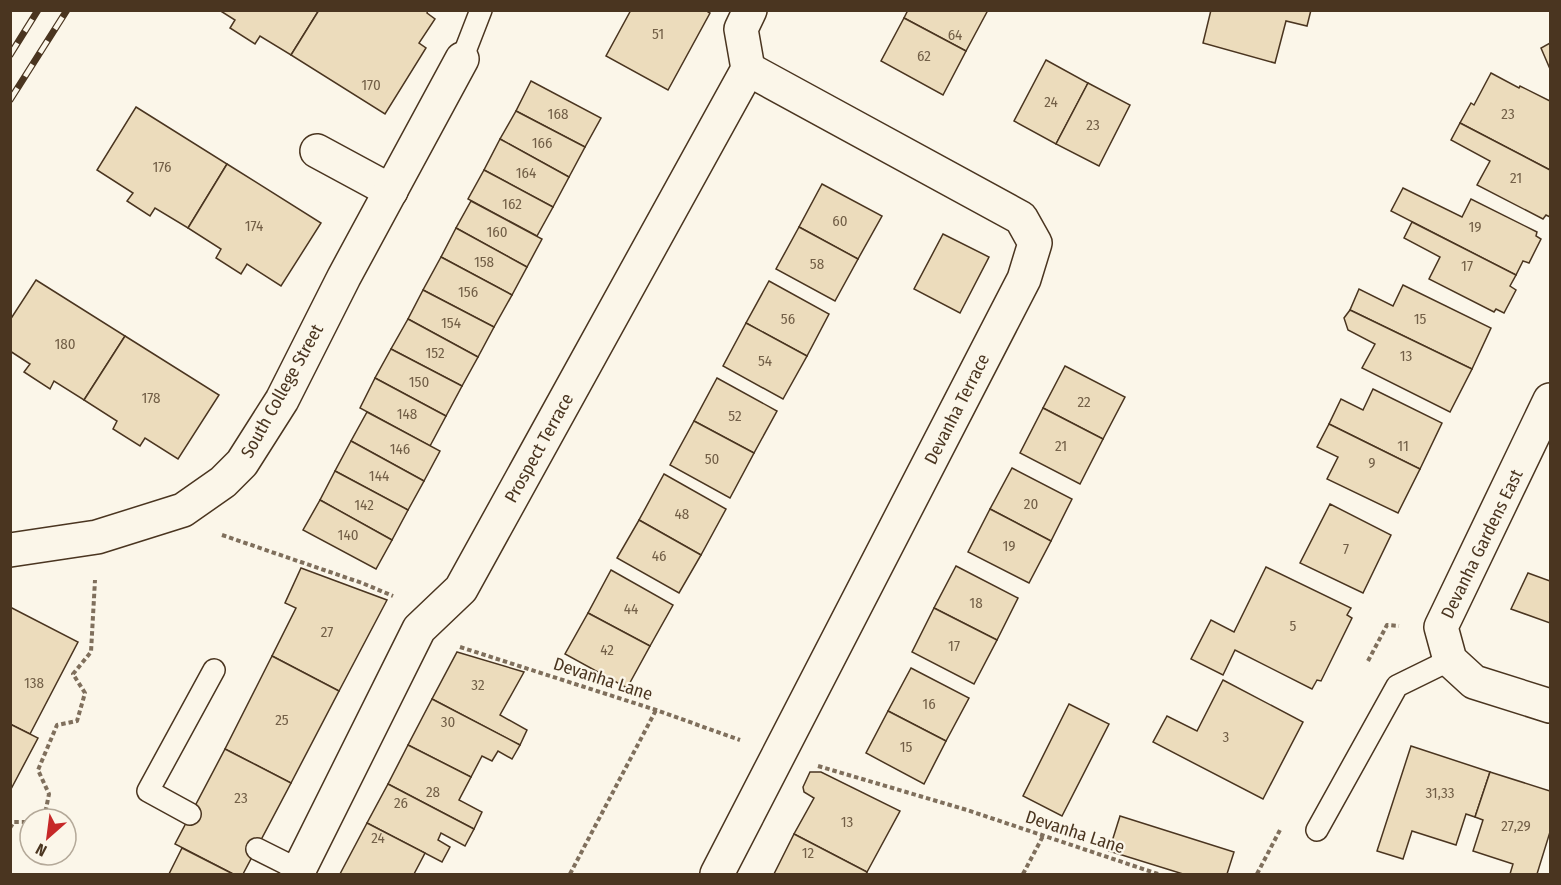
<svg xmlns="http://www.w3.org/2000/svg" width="1561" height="885" font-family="'Fira Sans Condensed',sans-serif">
  <rect width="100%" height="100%" fill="#fbf6e9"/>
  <g fill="#ecdcbc" stroke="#4a3520" stroke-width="1.5">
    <path d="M219 10H319L291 55 260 36 255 44 230 28 235 20Z"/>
    <path d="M319 10H428L427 13 435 19 419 43 426 48 385 114 291 55Z"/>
    <path d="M631 10H705L710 13 668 90 606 56Z"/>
    <path d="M908 10H988L966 51 904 18Z"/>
    <path d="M1211 10H1311L1307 26 1286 21 1275 63 1203 43Z"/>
    <path d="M904 18 966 51 943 95 881 61Z"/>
    <path d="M1550 43V69L1541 48Z"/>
    <path d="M1046 60 1088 83 1056 144 1014 121Z"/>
    <path d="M1491 73 1519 88 1520 86 1550 101V170L1460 123 1471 103 1474 105Z"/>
    <path d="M531 81 601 118 585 147 516 111Z"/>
    <path d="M1088 83 1130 105 1099 166 1056 144Z"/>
    <path d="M136 107 227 164 188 228 155 208 150 216 127 201 133 193 97 170Z"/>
    <path d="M516 111 585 147 569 177 500 139Z"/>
    <path d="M1460 123 1550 170V217L1546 215 1543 219 1477 185 1490 161 1451 140Z"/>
    <path d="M500 139 569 177 553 207 484 170Z"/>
    <path d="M227 164 321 223 281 286 247 264 241 274 216 258 221 249 188 228Z"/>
    <path d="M484 170 553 207 537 236 468 199Z"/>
    <path d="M822 184 882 216 858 259 799 227Z"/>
    <path d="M1403 188 1462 217 1471 199 1537 232 1536 236 1541 239 1529 263 1523 261 1516 275 1391 211Z"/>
    <path d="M471 201 542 239 527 267 456 228Z"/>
    <path d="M1412 222 1516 275 1510 286 1516 290 1504 313 1496 309 1494 312 1429 279 1440 257 1404 238Z"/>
    <path d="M799 227 858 259 835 301 776 269Z"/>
    <path d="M456 228 527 267 512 295 441 257Z"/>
    <path d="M943 234 989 257 960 313 914 289Z"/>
    <path d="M441 257 512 295 494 327 423 290Z"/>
    <path d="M36 280 125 336 84 400 54 381 50 389 24 372 30 364 10 351V320Z"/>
    <path d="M769 281 829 314 807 356 746 323Z"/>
    <path d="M1403 285 1491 328 1472 369 1350 310 1359 289 1393 306Z"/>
    <path d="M423 290 494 327 478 357 408 319Z"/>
    <path d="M1350 310 1472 369 1450 412 1362 368 1375 344 1348 330 1344 318Z"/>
    <path d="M408 319 478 357 462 386 391 349Z"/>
    <path d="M746 323 807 356 783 399 723 366Z"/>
    <path d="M125 336 219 395 178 459 145 438 140 446 113 429 117 421 84 400Z"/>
    <path d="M391 349 462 386 446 416 375 378Z"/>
    <path d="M1065 366 1125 397 1103 439 1043 408Z"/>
    <path d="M375 378 446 416 430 446 360 408Z"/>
    <path d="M717 378 777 411 754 453 694 421Z"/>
    <path d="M1373 389 1442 423 1420 469 1329 424 1341 399 1363 410Z"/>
    <path d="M1043 408 1103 439 1080 484 1020 453Z"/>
    <path d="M367 412 440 451 424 481 351 441Z"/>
    <path d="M694 421 754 453 730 498 670 465Z"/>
    <path d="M1329 424 1420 469 1398 513 1327 479 1338 457 1317 447Z"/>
    <path d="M351 441 424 481 408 510 335 471Z"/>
    <path d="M1012 468 1072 499 1051 541 990 509Z"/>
    <path d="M335 471 408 510 392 540 320 500Z"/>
    <path d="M664 474 726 509 701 555 639 520Z"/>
    <path d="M320 500 392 540 376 569 303 530Z"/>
    <path d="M1330 504 1391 535 1363 593 1300 563Z"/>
    <path d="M990 509 1051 541 1029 583 968 552Z"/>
    <path d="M639 520 701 555 679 593 617 558Z"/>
    <path d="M956 566 1018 598 997 640 934 608Z"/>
    <path d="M1266 567 1351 608 1347 615 1352 618 1321 681 1317 680 1312 689 1235 650 1223 675 1191 659 1211 620 1234 632Z"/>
    <path d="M301 568 387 600 339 691 272 656 296 608 285 603Z"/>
    <path d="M611 570 673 605 650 646 588 613Z"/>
    <path d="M1528 573 1550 581V623L1511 609Z"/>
    <path d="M10 607 78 642 30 734 10 724Z"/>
    <path d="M934 608 997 640 974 684 912 652Z"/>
    <path d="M588 613 650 646 627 688 565 654Z"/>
    <path d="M457 652 524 672 500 715 527 730 520 745 432 699Z"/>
    <path d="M272 656 339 691 291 783 225 749Z"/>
    <path d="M911 668 969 698 946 741 888 711Z"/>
    <path d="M1223 680 1303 722 1263 799 1153 742 1167 716 1197 731Z"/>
    <path d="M432 699 520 745 512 759 498 751 492 761 482 756 471 777 408 745Z"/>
    <path d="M1069 704 1109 724 1062 816 1023 796Z"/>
    <path d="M888 711 946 741 924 784 866 753Z"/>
    <path d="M10 724 38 738 10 791Z"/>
    <path d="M408 745 471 777 459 800 482 812 474 829 388 784Z"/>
    <path d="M1411 746 1490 772 1475 817 1466 814 1456 845 1412 831 1403 859 1377 851Z"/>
    <path d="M225 749 291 783 243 874H233L175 844Z"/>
    <path d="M810 772H821L900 811 867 872 794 834 814 798 804 792 803 787Z"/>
    <path d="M1490 772 1550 791V832L1537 874H1510L1513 864 1473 851 1483 820 1475 817Z"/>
    <path d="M388 784 474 829 465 846 441 833 438 840 450 847 442 862 367 823Z"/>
    <path d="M1120 816 1234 852 1227 874H1183L1109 851Z"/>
    <path d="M367 823 425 853 414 874H340Z"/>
    <path d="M794 834 867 872 866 874H774Z"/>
    <path d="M182 848 233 874H169Z"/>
  </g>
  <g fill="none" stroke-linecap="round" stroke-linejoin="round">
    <g stroke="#4a3520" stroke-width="24">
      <g id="lane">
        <path d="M462 59 481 10"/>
        <path d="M190 814 148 791 214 670"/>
        <path d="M1317 830 1397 686 1450 660"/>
        <path d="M257 849 299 870"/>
      </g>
    </g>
    <g stroke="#4a3520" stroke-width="36">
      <g id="street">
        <path d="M317 151 391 191"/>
        <path d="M1550 400 1441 627 1450 660 1474 682 1550 706"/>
        <path d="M10 550 97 537 183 510 223 482 242 463 282 400 344 277 462 59"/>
        <path d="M297 874 419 629 461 589 748 69 741 29 750 10"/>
        <path d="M717 874 1024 279 1035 243 1021 218 748 69"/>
      </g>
    </g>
    <g stroke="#7f6f5c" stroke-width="4" stroke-dasharray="4.5 3" stroke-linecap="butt">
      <path d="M222 535 362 583 393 596"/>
      <path d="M460 647 656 710 740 740"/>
      <path d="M1368 661 1387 625 1399 626"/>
      <path d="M818 766 967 810 1158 874"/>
      <path d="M44 819 49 794 38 770 57 725 77 721 85 693 73 674 91 652 95 580"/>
      <path d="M10 828 14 822H30"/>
      <path d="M570 874 656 710"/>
      <path d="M1023 874 1043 836"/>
      <path d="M1257 874 1280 830"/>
    </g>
    <use href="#lane" stroke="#fbf6e9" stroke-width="21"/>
    <use href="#street" stroke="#fbf6e9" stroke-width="33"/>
    <g stroke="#4a3520" stroke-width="7">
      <g id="rail">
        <path d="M10 55 38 10"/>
        <path d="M10 100 67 10"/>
      </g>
    </g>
    <use href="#rail" stroke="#fbf6e9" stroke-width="4.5" stroke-dasharray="14" stroke-linecap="butt"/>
  </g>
  <g text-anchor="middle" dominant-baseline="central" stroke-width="4.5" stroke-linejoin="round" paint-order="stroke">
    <g font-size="15" fill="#725f47">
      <text x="658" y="34">51</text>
      <text x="955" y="35">64</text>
      <text x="924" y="56">62</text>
      <text x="371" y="85">170</text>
      <text x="1051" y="102">24</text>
      <text x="558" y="114">168</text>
      <text x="1508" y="114">23</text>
      <text x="1093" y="125">23</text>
      <text x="542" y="143">166</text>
      <text x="162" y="167">176</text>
      <text x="526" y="173">164</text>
      <text x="1516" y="178">21</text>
      <text x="512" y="204">162</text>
      <text x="840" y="221">60</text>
      <text x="254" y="226">174</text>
      <text x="1475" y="227">19</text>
      <text x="497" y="232">160</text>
      <text x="484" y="262">158</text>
      <text x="817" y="264">58</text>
      <text x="1467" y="266">17</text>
      <text x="468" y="292">156</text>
      <text x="788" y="319">56</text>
      <text x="1420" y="319">15</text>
      <text x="451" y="323">154</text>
      <text x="65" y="344">180</text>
      <text x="435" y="353">152</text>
      <text x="1406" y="356">13</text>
      <text x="765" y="361">54</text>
      <text x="419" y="382">150</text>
      <text x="151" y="398">178</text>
      <text x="1084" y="402">22</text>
      <text x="407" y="414">148</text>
      <text x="735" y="416">52</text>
      <text x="1061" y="446">21</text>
      <text x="1403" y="446">11</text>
      <text x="400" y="449">146</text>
      <text x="712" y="459">50</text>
      <text x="1372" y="463">9</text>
      <text x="379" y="476">144</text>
      <text x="1031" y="504">20</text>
      <text x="364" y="505">142</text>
      <text x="682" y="514">48</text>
      <text x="348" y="535">140</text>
      <text x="1009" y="546">19</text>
      <text x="1346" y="549">7</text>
      <text x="659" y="556">46</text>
      <text x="976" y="603">18</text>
      <text x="631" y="609">44</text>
      <text x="1293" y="626">5</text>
      <text x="327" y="632">27</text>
      <text x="954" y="646">17</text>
      <text x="607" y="650">42</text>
      <text x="34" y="683">138</text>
      <text x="478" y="685">32</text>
      <text x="929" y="704">16</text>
      <text x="282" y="720">25</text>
      <text x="448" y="722">30</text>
      <text x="1226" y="737">3</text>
      <text x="906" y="747">15</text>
      <text x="433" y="792">28</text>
      <text x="1440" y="793">31,33</text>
      <text x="241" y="798">23</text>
      <text x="401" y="803">26</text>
      <text x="847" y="822">13</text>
      <text x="1516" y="826">27,29</text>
      <text x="378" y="838">24</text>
      <text x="808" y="853">12</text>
    </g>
    <g font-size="18" fill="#4a3520" stroke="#fbf6e9">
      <text transform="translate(282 391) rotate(-61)">South College Street</text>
      <text transform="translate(957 409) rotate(-63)">Devanha Terrace</text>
      <text transform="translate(539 448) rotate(-61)">Prospect Terrace</text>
      <text transform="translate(1482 544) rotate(-64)">Devanha Gardens East</text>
      <text transform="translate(603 679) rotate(18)">Devanha Lane</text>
      <text transform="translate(1075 832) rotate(18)">Devanha Lane</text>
    </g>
  </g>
  <rect width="1561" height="885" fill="none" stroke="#4a3520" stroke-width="24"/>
  <g transform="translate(48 837) rotate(208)"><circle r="28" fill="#fbf6e9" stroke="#b4a999" stroke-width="1.5"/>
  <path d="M0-4.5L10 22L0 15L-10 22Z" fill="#c62828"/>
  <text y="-9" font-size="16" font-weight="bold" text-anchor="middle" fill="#4a3520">N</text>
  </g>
</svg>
